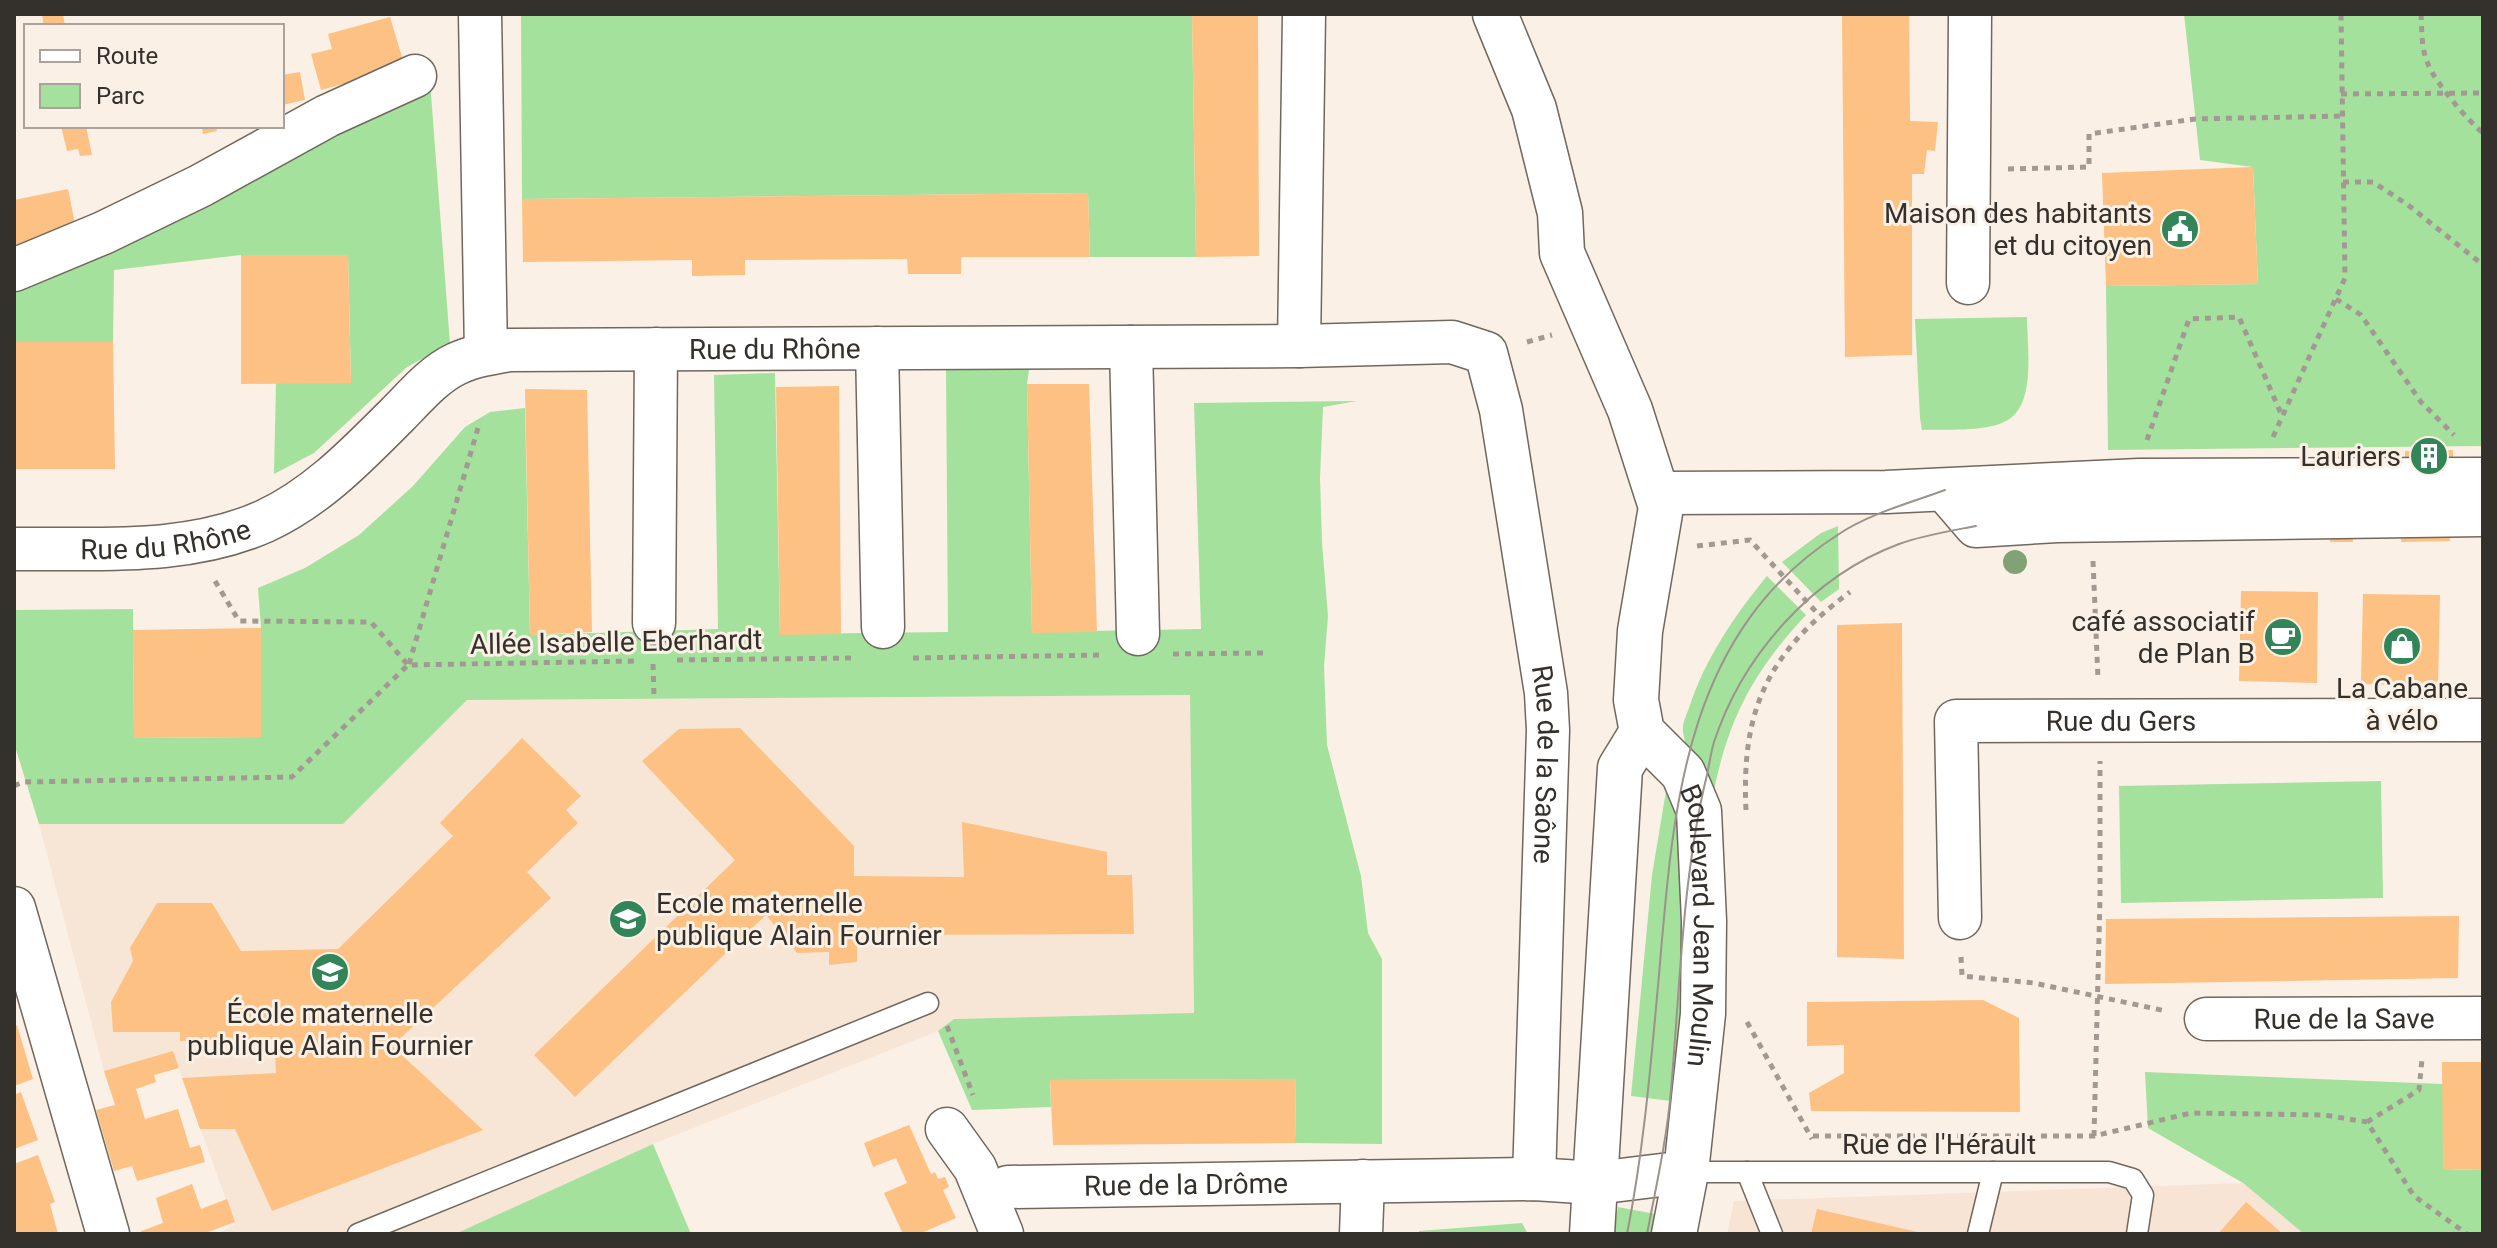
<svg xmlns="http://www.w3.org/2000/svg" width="2497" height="1248" font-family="Roboto,sans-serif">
  <rect width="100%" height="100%" fill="#fbf0e5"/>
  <path fill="#f8e4d5" d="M2243 1183 2304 1234H1727L1734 1201Z"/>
  <path fill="#f7e6d5" d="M1190 695 1194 1014 954 1019 938 1031 653 1144 455 1234H216L235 1225 173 1052 104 1071 39 824H343L467 700Z"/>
  <g fill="#a4e19d">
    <path d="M521 14H1192L1196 257H1090L1088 193 522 199Z"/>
    <path d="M2184 14H2483V446L2108 450 2106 286 2258 284 2253 167 2200 160Z"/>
    <path d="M430 81 450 344 407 367 314 453 274 474 276 383H351L348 255H241L114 270 113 342H14V282Z"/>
    <path d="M2027 317C2027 348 2037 408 2004 422 1984 432 1945 429 1922 430L1920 418 1915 319Z"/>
    <path d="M946 369 1029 370 1027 384 1032 632 1201 629 1194 403 1357 401 1323 407 1320 478 1322 542 1328 616 1324 666 1327 745 1361 876 1368 933 1382 959V1144L1295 1143 1296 1079 1050 1080 1051 1107 972 1110 938 1031 954 1019 1194 1013 1190 695 467 700 343 824H39L14 743V610L133 609 134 738 261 737V628L258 588 305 568 359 535 413 486 465 427 490 412 525 408 530 635 718 629 714 375 775 373 780 634 948 632Z"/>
    <path d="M1838 526 1839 589 1821 602 1782 562 1821 533Z"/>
    <path d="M1767 576 1806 615C1751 674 1727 722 1712 800 1702 779 1686 755 1683 732 1682 724 1686 716 1689 708 1705 659 1734 616 1767 576Z"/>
    <path d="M2381 781 2383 898 2121 903 2119 786Z"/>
    <path d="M1666 791 1681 820 1686 1103 1631 1096 1652 875Z"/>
    <path d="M2145 1072 2443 1084V1169L2483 1170V1234H2304L2243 1183 2148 1128Z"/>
    <path d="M653 1144 691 1234H455Z"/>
    <path d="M1618 1207 1661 1215 1658 1234H1613Z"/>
    <path d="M1522 1223 1528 1234H1419V1231Z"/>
  </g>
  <g fill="#fdc184">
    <path d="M63 14 65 26H44L42 15Z"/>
    <path d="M1192 14H1258L1259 256 1196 257Z"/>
    <path d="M1842 14H1909L1910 121 1938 122 1935 151 1927 150 1924 174H1912V355L1845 357Z"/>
    <path d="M390 17 405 67 321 90 311 54 332 49 328 34Z"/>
    <path d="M300 72 305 100 282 105V75Z"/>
    <path d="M61 126H86L92 155 80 156 78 149 67 151Z"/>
    <path d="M202 126H216L217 131 203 134Z"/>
    <path d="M2253 167 2258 284 2106 286 2102 173Z"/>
    <path d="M68 189 76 229 14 256V200Z"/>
    <path d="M1088 193 1090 257H961V274H908L907 259 745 260V275L692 276V260L523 262 522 199Z"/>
    <path d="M241 255H348L351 383 241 384Z"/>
    <path d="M14 342H113L115 469H14Z"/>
    <path d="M1027 384H1089L1097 632 1032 633Z"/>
    <path d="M839 386 841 634 780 635 776 387Z"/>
    <path d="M525 389 587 390 592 632 530 635Z"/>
    <path d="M2453 450V460L2405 461V451Z"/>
    <path d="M2326 452H2349V460L2327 461Z"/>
    <path d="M2402 532H2449L2450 541 2401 542Z"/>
    <path d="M2330 533H2352L2353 542H2330Z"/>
    <path d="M2241 591 2318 592 2317 683 2239 681Z"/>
    <path d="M2363 594 2440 595 2438 686 2361 684Z"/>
    <path d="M1902 623 1904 959 1837 957V625Z"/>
    <path d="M261 628V737L134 738 133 630Z"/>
    <path d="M740 728 854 846V876L964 877 962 822 1107 852V875H1132L1134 934 857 935V962L829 965V952L797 953 766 915 575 1097 534 1055 735 860 642 761 679 729Z"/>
    <path d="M522 738 581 796 566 810 578 823 527 872 551 898 392 1046 483 1130 272 1211 235 1129H200L182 1078 276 1073 274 1039 180 1041V1032H113L111 1002 133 961 130 948 157 903H212L241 951 338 949 453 836 440 823Z"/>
    <path d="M2459 916 2458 978 2105 984 2106 919Z"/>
    <path d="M1983 1000 2019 1018 2020 1112 1811 1111 1809 1093 1844 1073V1045L1807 1046V1002Z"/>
    <path d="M17 1025 33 1079 14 1086V1026Z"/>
    <path d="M173 1051 179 1068 154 1075 156 1082 136 1089 145 1119 178 1109 190 1148 200 1145 205 1162 137 1181 132 1166 114 1171 96 1110 115 1105 104 1071Z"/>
    <path d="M2442 1062H2483V1170L2443 1169Z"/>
    <path d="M1296 1079 1295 1143 1053 1145 1050 1080Z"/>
    <path d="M21 1092 38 1140 14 1149V1095Z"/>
    <path d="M909 1125 931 1174 935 1172 938 1179 945 1177 949 1187 943 1190 956 1218 919 1234H903L884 1193 907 1183 896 1158 873 1167 864 1143Z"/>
    <path d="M38 1155 55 1202 50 1204 58 1234H14V1164Z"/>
    <path d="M192 1184 201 1209 227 1199 235 1222 203 1234H141V1231L163 1223 156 1198Z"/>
    <path d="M2246 1202 2283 1234H2218Z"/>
    <path d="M1817 1209 1922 1233V1234H1811Z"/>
  </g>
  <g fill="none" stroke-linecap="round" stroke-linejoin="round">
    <g stroke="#70675d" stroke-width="23">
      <g id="lane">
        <path d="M1686 1172H2109L2133 1179 2143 1195 2137 1234"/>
        <path d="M1747 1172 1772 1234"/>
        <path d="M358 1234 928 1003"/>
        <path d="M1978 1234 1993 1172"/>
      </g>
    </g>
    <g stroke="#70675d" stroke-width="45">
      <g id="street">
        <path d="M480 14 486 353"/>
        <path d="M14 270 103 233 200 186 327 116 415 76"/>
        <path d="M1968 283 1970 14"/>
        <path d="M1299 346 1304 14"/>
        <path d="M1131 347 1138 634"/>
        <path d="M877 348 883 627"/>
        <path d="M1945 490 1976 526 2057 521 2483 515"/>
        <path d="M1659 493 1886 492 2139 480 2483 479"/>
        <path id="s1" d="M14 549C98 548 187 556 265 521 317 497 357 455 397 415 415 397 433 375 456 364 473 356 491 353 509 350L1299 346 1452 342 1486 353 1501 410 1546 693 1548 730 1534 1179"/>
        <path d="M654 623 656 349"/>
        <path d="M14 908 108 1234"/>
        <path id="s2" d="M1960 918 1956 721 2483 720"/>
        <path id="s3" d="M2206 1019 2483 1018"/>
        <path d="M947 1129 975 1168 1002 1234"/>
        <path id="s4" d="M1008 1187 1534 1179 1596 1183 1686 1172"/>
        <path d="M1361 1234 1363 1181"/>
      </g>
    </g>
    <g stroke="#70675d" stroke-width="47">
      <g id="primary">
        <path id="s5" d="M1495 14 1534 109 1560 213 1562 253 1630 410 1661 507 1640 631 1636 700 1642 732 1683 773 1699 811 1704 921 1703 1014 1686 1172 1674 1234"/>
        <path d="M1592 1234 1620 768 1642 732"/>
      </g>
    </g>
    <g stroke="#a29a92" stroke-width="5" stroke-dasharray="6 6" stroke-linecap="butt">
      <path d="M2421 14C2422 31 2421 48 2428 64 2434 81 2469 122 2483 133"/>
      <path d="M2341 94 2483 93"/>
      <path d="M2008 169 2089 167V134L2195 119 2342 116"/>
      <path d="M2343 182H2373L2408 205 2483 265"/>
      <path d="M2336 299 2361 315 2421 402 2454 435"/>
      <path d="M1527 342 1552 335"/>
      <path d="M2273 437 2345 278 2341 14"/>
      <path d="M2147 440 2189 319 2239 317 2282 416"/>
      <path d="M1697 546 1750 540 1819 615"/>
      <path d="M2093 561 2098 679"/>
      <path d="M215 581 239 621 371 622 408 665"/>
      <path d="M1173 654 1266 653"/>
      <path d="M913 658 1103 655"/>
      <path d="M677 660 855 658"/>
      <path d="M409 664 478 428"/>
      <path d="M653 664 654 698"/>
      <path d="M14 786 23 782 292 777 408 665 635 661"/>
      <path d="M1746 810C1741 708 1769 652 1850 592"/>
      <path d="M1961 957 1962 976 2034 983 2166 1011"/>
      <path d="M1747 1022 1812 1139"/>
      <path d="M947 1026 973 1095"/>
      <path d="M2367 1122 2419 1090 2422 1059"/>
      <path d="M1813 1136H2094L2191 1113 2324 1115 2367 1122 2414 1196 2467 1234"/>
      <path d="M2094 1136 2100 897V761"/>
    </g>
    <use href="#lane" stroke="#fff" stroke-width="20"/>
    <use href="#street" stroke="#fff" stroke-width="42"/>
    <use href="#primary" stroke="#fff" stroke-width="44"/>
    <g stroke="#9b938c" stroke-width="2">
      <path d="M1627 1234C1644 1149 1651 1062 1659 975 1673 810 1683 633 1839 534 1871 513 1910 503 1945 490"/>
      <path d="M1647 1234C1656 1187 1667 1138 1671 1090 1680 988 1682 883 1705 783 1709 769 1710 755 1714 742 1743 654 1813 576 1899 544 1924 535 1950 531 1976 526"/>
    </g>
  </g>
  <circle fill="#80a274" cx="2015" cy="562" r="12"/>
  <defs>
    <g id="civic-disc" transform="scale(2)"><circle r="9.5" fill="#318558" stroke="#fbf0e5"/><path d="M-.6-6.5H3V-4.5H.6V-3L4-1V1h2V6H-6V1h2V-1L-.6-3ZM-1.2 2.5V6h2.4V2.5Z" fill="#fff"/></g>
    <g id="building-disc" transform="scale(2)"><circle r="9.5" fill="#318558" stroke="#fbf0e5"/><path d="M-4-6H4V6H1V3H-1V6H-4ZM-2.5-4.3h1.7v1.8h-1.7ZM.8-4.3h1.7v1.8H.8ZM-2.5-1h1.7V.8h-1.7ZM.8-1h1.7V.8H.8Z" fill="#fff"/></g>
    <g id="cafe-disc" transform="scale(2)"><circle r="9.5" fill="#318558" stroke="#fbf0e5"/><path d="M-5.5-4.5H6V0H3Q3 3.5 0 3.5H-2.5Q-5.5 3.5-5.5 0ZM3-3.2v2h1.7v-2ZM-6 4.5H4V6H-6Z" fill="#fff"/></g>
    <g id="shop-disc" transform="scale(2)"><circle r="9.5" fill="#318558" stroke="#fbf0e5"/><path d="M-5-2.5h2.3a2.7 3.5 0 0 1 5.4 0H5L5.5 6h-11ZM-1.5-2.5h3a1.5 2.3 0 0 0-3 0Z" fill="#fff"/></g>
    <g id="school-disc" transform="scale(2)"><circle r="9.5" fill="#318558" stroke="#fbf0e5"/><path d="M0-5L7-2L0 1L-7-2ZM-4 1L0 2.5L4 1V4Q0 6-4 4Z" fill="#fff"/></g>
  </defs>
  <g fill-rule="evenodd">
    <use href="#civic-disc" x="2180" y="229"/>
    <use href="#building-disc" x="2429" y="456"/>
    <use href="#cafe-disc" x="2283" y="637"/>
    <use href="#shop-disc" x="2402" y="646"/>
    <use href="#school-disc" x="628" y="919"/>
    <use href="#school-disc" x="330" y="972"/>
  </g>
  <g text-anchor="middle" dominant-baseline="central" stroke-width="6" stroke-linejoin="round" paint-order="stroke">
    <g font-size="28" fill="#34302c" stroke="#fbf0e5" text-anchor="end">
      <text x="2152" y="213">Maison des habitants<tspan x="2152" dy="32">et du citoyen</tspan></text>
      <text x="2401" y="456">Lauriers</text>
      <text x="2255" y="621">café associatif<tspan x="2255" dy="32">de Plan B</tspan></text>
      <text x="2402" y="688" text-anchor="middle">La Cabane<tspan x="2402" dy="32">à vélo</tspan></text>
      <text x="656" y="903" text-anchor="start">Ecole maternelle<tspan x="656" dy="32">publique Alain Fournier</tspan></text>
      <text x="330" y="1013" text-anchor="middle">École maternelle<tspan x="330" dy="32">publique Alain Fournier</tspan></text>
    </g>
    <g font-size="28" fill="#34302c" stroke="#fbf0e5">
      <text stroke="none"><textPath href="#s1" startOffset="824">Rue du Rhône</textPath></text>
      <text stroke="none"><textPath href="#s1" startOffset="152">Rue du Rhône</textPath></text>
      <text transform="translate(616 642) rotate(-1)">Allée Isabelle Eberhardt</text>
      <text stroke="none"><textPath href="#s2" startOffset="362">Rue du Gers</textPath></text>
      <text stroke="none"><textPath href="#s1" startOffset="1954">Rue de la Saône</textPath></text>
      <text stroke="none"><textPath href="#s5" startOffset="964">Boulevard Jean Moulin</textPath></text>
      <text stroke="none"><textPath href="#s3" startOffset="138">Rue de la Save</textPath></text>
      <text x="1939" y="1144">Rue de l'Hérault</text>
      <text stroke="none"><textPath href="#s4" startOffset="178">Rue de la Drôme</textPath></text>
    </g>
  </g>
  <rect width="2497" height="1248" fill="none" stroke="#34302c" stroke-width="32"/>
  <rect x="24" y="24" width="260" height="104" fill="#fbf0e5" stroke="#aba39b" stroke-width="2"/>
  <rect x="40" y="50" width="40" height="12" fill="#ffffff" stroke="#aba39b" stroke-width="2"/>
  <text x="96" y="64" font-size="24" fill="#34302c">Route</text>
  <rect x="40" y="84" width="40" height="24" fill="#a4e19d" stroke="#aba39b" stroke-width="2"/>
  <text x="96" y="104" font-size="24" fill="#34302c">Parc</text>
</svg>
